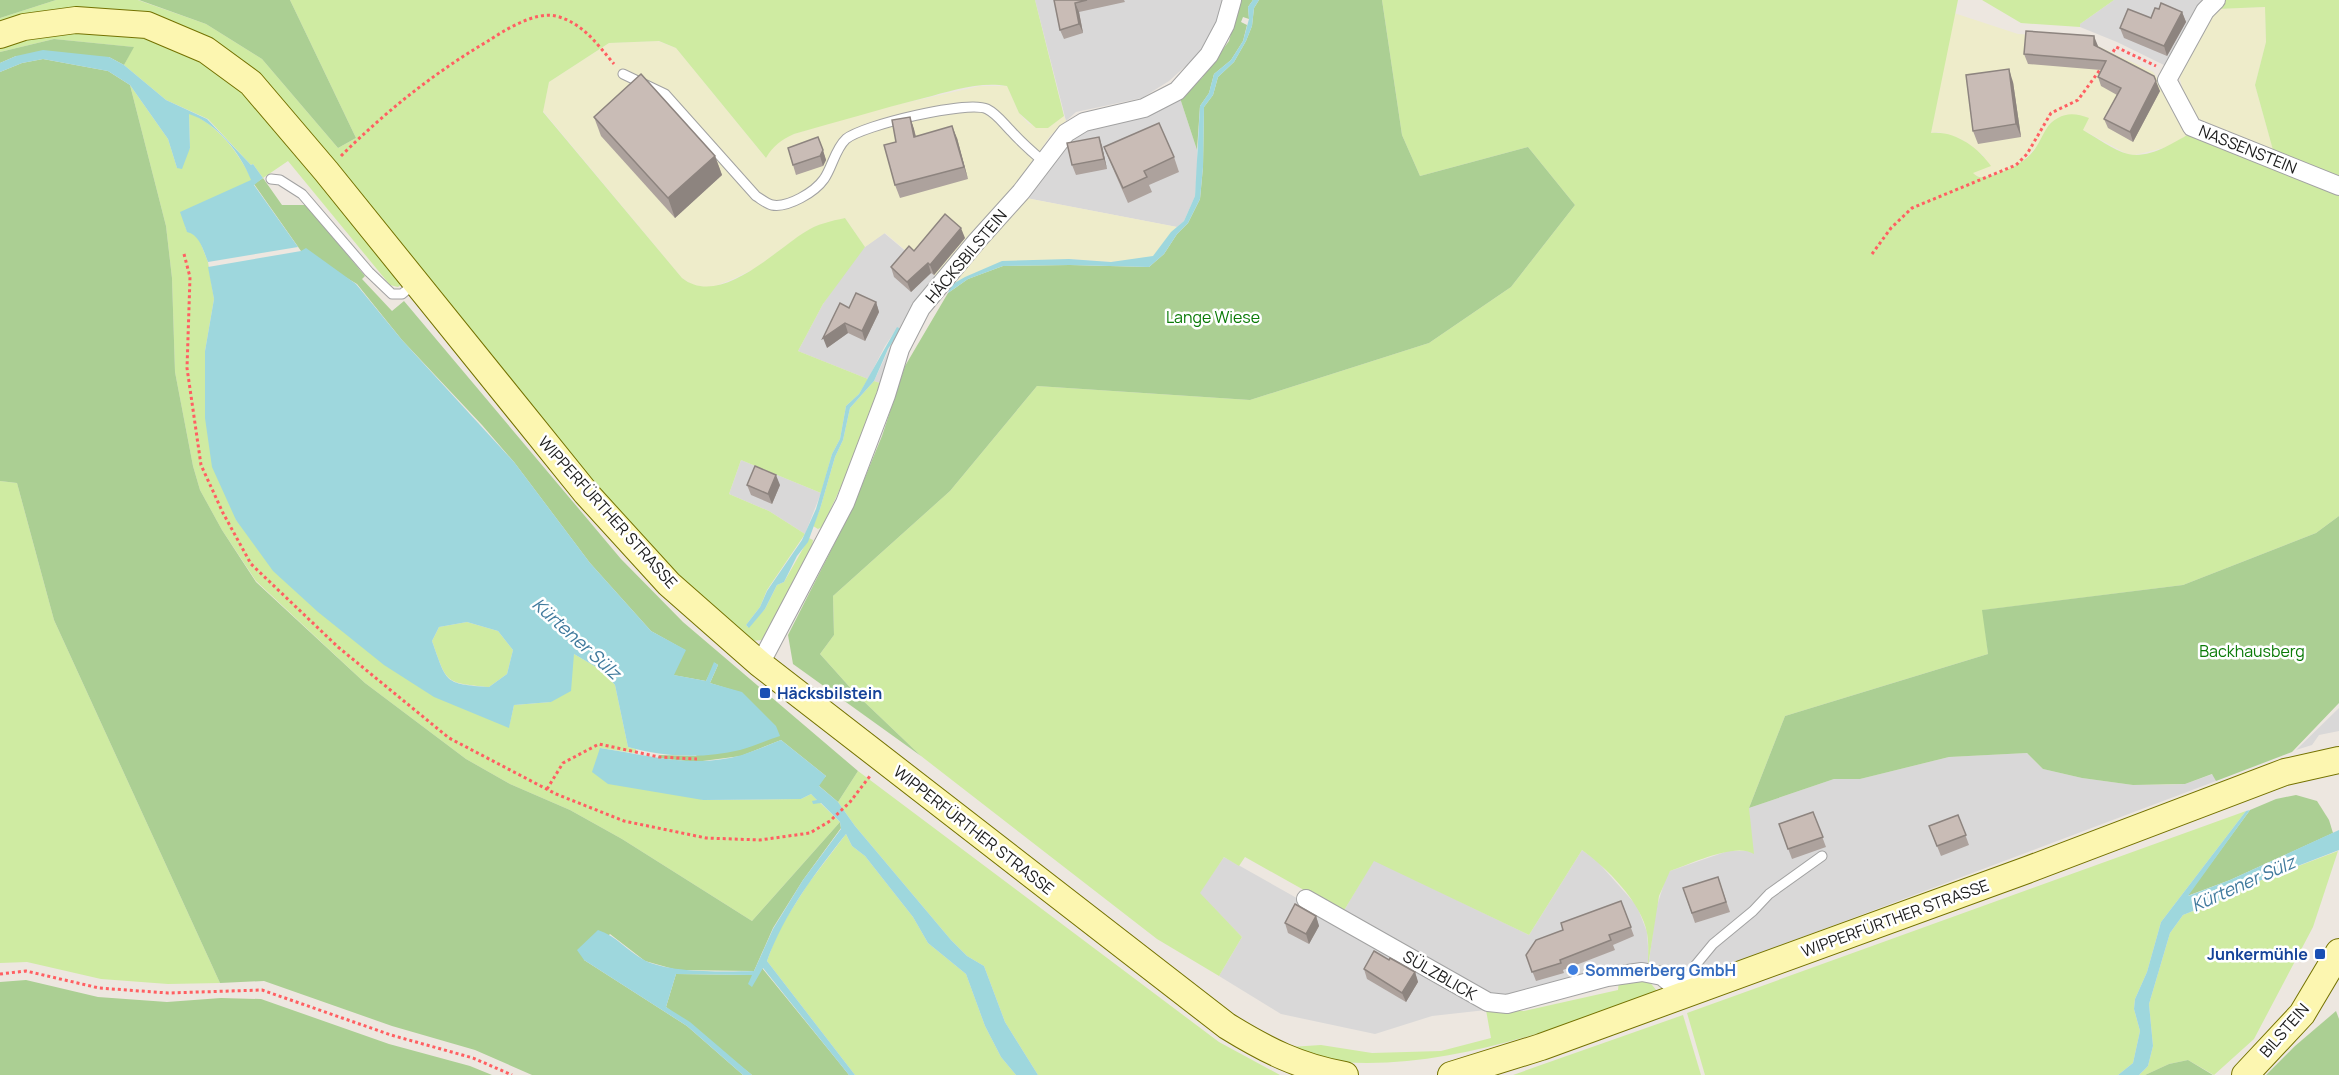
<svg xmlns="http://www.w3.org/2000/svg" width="2339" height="1075" font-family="Manrope,sans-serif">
  <rect width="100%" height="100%" fill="#ede7e0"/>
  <g fill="#d9d8d8">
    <path d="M1035 0H1223L1217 24 1200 53 1169 81 1142 98 1076 112 1066 121Z"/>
    <path d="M2114 0H2209L2168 67 2117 42 2080 27V24Z"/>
    <path d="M1180 98 1197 150V172L1195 196 1184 221 1177 227 1026 198 1060 148 1084 128Z"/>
    <path d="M884 233 939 279 895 345 880 383 874 381 889 349 900 330 897 328 885 346 868 379 798 351 823 304 854 259 865 247Z"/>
    <path d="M741 460 821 493 805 534 769 511 729 494Z"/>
    <path d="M2339 708V731L2319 735 2312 745 2296 750Z"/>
    <path d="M2027 753 2043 769 2082 778 2133 785H2166L2185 784 2213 774 2216 781 1686 981 1669 970 1495 998 1343 912 1374 860 1529 935 1582 850 1597 861 1637 906 1647 932 1649 961 1656 909 1666 877 1670 871 1728 851H1750L1749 808 1834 779H1860L1949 757Z"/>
    <path d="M1224 857 1423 969 1486 1010 1432 1016 1375 1034 1281 1014 1219 976 1242 937 1199 893Z"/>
  </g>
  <g fill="#eeecca">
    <path d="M2265 7 2266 42 2255 85 2273 150 2199 119 2187 106 2180 79V71L2202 26 2217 9Z"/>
    <path d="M1954 13 2018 34 2071 37 2098 46 2153 72 2165 90 2173 113 2189 134 2167 147 2135 155 2127 154 2083 130 2088 118 2051 122 2038 145 2021 162 2007 170 1983 178 1975 175 1972 173 1984 156 1961 139 1938 132 1931 133Z"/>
    <path d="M658 41 676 48 766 158 772 148 782 139 794 134 869 111 980 86H1007L1019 113 1029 124 1048 128 1064 116 1066 121 1050 136 1007 201 939 279 885 233 865 247 845 218 816 226 805 232 754 269 733 279 713 287H704L693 285 682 278 543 111 549 82 609 43Z"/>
    <path d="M1026 198 1177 227 1153 257 1111 262 1069 259 951 285Z"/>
  </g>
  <g fill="#cfeba2">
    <path d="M56 0H138L206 24 262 59 338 148 356 138 290 0H1035L1064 116 1048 128H1036L1019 113 1007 86C980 81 950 91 924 98 880 109 837 122 794 134 781 140 773 146 766 158L676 48 659 41 609 43 549 82 543 112 682 278C720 308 774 251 805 232 817 224 831 221 845 218L865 247 823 304 798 351 868 379 859 394 846 406 840 439 832 454 821 493 741 460 729 494 769 511 805 534 767 590 760 607 746 625 748 627 765 609 777 585 784 582 809 538 813 540 812 546 768 634 763 640 750 641 692 593 189 30 0 26V18Z"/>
    <path d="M1382 0H1958L1931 133C1954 130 1978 147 1991 166L1973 173C1979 179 1985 178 1993 175 2011 169 2029 161 2038 144 2044 134 2047 123 2058 118 2068 112 2078 114 2089 118L2083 130C2097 138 2113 150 2128 154 2149 159 2173 143 2189 134L2339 194V516L2316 533 2183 585 1983 610 1988 654 1785 716 1749 808 1754 854C1735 842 1691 864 1670 871L1659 896 1648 966C1648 955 1649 943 1647 933 1642 903 1606 867 1582 850L1529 935 1374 861 1343 912 1245 857 1239 866 1224 857 1200 893 1242 937 1219 976 1157 939 921 756 855 693 820 654 834 635 833 596 950 491 1037 386 1250 400 1429 343 1511 287 1575 205 1528 147 1420 176 1402 135Z"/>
    <path d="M1982 0H2114L2080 24V27L2021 23Z"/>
    <path d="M2225 0H2339V178L2273 150 2255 85 2266 42 2265 7 2217 9Z"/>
    <path d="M77 31 126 34 144 38 160 43 206 64 266 111 402 284 398 287 390 285 288 161 263 178 253 164 251 165 208 119 166 100 124 65 133 47 54 39 0 52V45L20 39Z"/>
    <path d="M130 85 168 139 177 168 190 148 189 113C217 124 239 153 252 180L185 226 187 231 191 232 199 239 208 262 214 299 205 351 236 520 509 727 514 705 551 702 574 654 603 671 615 685 628 747 636 749 635 753 600 748 703 800 801 799 811 794 840 822 752 921 622 839 570 810 510 784 466 759 365 683 256 581 222 530 200 490 193 466 175 372 172 278 166 226Z"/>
    <path d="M874 381 880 383C865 433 845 480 822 527L818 529 813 526 820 509 835 457 843 440 850 408Z"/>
    <path d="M0 481 17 483 54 620 220 983 168 984 101 979 27 962 0 963Z"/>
    <path d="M467 622 498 631 513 650 507 674 489 687C444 683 447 683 432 641L439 627Z"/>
    <path d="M858 771 1219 1042 1280 1075H1038L1005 1022 984 966 967 956 951 940 855 826 838 802Z"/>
    <path d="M2246 811 2161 922 2147 972 2135 999 2134 1009 2140 1031 2133 1063 2118 1075H1705L1687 1013Z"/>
    <path d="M846 834 852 846 865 856 913 917 928 943 966 974 985 1026 1001 1057 1016 1075H855L767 961 778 931 808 884Z"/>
    <path d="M2338 851 2313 927 2254 1039 2214 1075 2188 1060 2169 1064 2145 1075H2139L2148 1066 2153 1046 2149 1004 2170 933 2183 915 2238 893 2259 881Z"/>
    <path d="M1619 980H1648L1657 991C1552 1031 1434 1075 1320 1060 1310 1057 1300 1051 1290 1047L1321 1045 1372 1053 1441 1051 1491 1038 1486 1010 1524 1011 1618 990Z"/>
    <path d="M1683 1015 1701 1075H1513Z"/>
  </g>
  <g fill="#abcf93">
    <path d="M0 0H56L0 18Z"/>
    <path d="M139 0H290L356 138 338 148 262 59 206 24Z"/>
    <path d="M1240 0H1253L1248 7 1249 19 1243 17 1241 22 1247 25 1243 41 1231 60 1214 74 1209 93 1200 106 1197 150 1180 98 1202 78 1229 41Z"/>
    <path d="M1259 0H1382L1402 135 1420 176 1528 147 1575 205 1511 287 1429 343 1250 400 1037 386 950 491 833 596 834 635 820 654 855 693 921 756 793 664 788 635 852 509 882 436 905 366 948 293 968 279 1003 266 1070 265 1149 267 1164 254 1177 234 1188 223 1200 199 1203 167 1204 107 1213 95 1218 77 1234 62 1246 41 1252 26 1254 8Z"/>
    <path d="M54 39 134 47 124 65 109 57 16 56 0 63V52Z"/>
    <path d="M43 59 108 71 130 85 166 226 172 278 175 372 193 466 200 490 222 530 256 582 365 683 466 759 510 784 570 810 622 839 752 921 840 822 841 828 803 880 773 928 754 971 677 970 645 961 610 934 584 960 687 1026 743 1075H532L475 1050 392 1026 264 981 220 983 54 620 17 483 0 481V72L22 63Z"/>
    <path d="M263 178 282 205H306L365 276 362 279 392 311 404 301 621 559 683 622 858 771 838 802 818 785 826 776 781 740 741 756 695 762 658 758 659 755 696 756 742 693 710 683 718 665 715 663 706 681 673 675 685 650 651 631 590 563 514 462 482 425 402 340 357 284 301 251 254 184Z"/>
    <path d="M2339 516V703L2292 752 2216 781 2212 774 2185 784 2133 785 2082 778 2043 769 2027 753 1949 757 1860 779H1834L1749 808 1785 716 1988 654 1982 610 2183 585 2316 533Z"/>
    <path d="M2296 795 2317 801 2329 820 2333 833 2230 880 2187 896 2250 810 2276 799Z"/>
    <path d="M762 968 837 1060 849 1075H752L666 1007 676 974 752 975Z"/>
    <path d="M26 980 98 997 167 1002 221 998 261 999 389 1044 470 1066 492 1075H0V982Z"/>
    <path d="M2336 1011 2339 1019V1075H2266L2295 1046Z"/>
    <path d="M2188 1060 2213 1075H2145L2169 1064Z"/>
  </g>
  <g fill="#9ed7dd" fill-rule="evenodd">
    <path d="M1253 0H1259L1254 8 1252 26 1246 41 1234 62 1218 77 1213 95 1204 107 1203 167 1200 199 1188 223 1177 234 1164 254 1149 267 1070 265 1003 266 968 279 948 293 951 285 965 277 1002 261 1069 259 1111 262 1153 256 1171 232 1184 221 1195 196 1200 106 1209 93 1214 74 1231 60 1243 41 1249 19 1248 7Z"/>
    <path d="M43 50 109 57 124 65 166 100 207 119 251 165 253 164 263 178 254 185 298 247 208 262C203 250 200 235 187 232L180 212 251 180C241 154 217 123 189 114L190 148 182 169 177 168 168 139 130 85 108 71 43 59 22 63 0 72V63L16 56Z"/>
    <path d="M306 248 356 284 402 340 514 462 590 563 651 631 686 650 674 675 706 681 714 662 718 665 710 683 742 692 776 726 780 736C767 740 753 747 740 750 703 759 664 757 628 747L615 685 603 671 574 654 571 691 551 702 514 705 509 728 434 697 384 665 318 612 273 571 236 520 212 467 205 418V351L214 299 208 267 301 251ZM467 622 498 631 513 650 507 674 489 687C444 684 447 683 432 641L439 627Z"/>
    <path d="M897 327 901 329 888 349 874 381 850 408 843 440 835 457 820 509 808 542 797 556 784 582 777 585 765 609 749 628 746 625 760 607 767 591 802 540 816 509 832 454 840 439 846 406 859 394Z"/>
    <path d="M781 740 826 776 819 786 838 802 855 826 951 940 967 956 984 966 1005 1022 1038 1075H1016L1001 1057 985 1026 966 974 928 943 913 917 865 856 852 846 846 834C815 873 784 914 767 961L855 1075H849L763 968 752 987 748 984 752 975 676 974 666 1007 690 1022 752 1075H743L687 1026 584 960 577 950 598 930C617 936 627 951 644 960 668 973 726 972 754 971L773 929 803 880 841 829 840 822 821 803 813 804 812 801 817 800 811 794 801 799 703 800 608 784 592 772 600 748C647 755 695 769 742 755 755 751 768 745 781 740Z"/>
    <path d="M2250 810 2188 896 2230 880 2339 830V850L2259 881 2238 893 2183 915 2170 933 2149 1004 2153 1046 2148 1066 2139 1075H2118L2133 1063 2140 1031 2134 1009 2135 999 2147 972 2161 922 2246 811Z"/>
  </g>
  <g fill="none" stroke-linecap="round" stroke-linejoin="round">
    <g stroke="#a2a2a2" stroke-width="11">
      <g id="lane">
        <path d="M623 74 665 94 756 196C761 199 767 204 772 205 788 208 815 192 824 179 832 168 835 149 846 139 863 125 968 100 987 109 997 114 1003 123 1011 131 1021 142 1032 152 1044 162"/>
        <path d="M271 179 280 180 302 194 369 272 392 294H402L415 283"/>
        <path d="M1680 991 1694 967 1713 944 1753 911 1769 894 1822 856"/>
      </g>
    </g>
    <g stroke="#a2a2a2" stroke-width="20">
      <g id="street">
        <path d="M2216 0 2205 11 2167 80 2192 127 2339 186"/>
        <path d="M760 664 845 503 886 395 900 349 921 308 976 242 1021 192 1066 133 1084 122 1144 108 1177 91 1209 55 1225 25 1232 0"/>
        <path d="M1306 899 1488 1002 1507 1004 1607 977 1642 972 1662 976 1684 994"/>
      </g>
    </g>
    <g stroke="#747201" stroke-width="28">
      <g id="secondary">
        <path d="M0 35 24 27 76 20 147 25 206 50 251 83 326 171 586 493 669 584 760 664 1227 1026C1266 1050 1299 1067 1345 1075"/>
        <path d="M1451 1075 1541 1047 2027 870 2285 772 2339 760"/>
        <path d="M2245 1075 2302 1014 2339 952"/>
      </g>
    </g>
    <g stroke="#ff5f62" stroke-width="3" stroke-dasharray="3 3" stroke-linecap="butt">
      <path d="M2110 57 2116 47 2156 66"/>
      <path d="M341 156C386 111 434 73 488 41 505 30 535 11 556 16 583 23 597 44 614 64"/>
      <path d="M184 254 190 277 187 368 201 465 223 513 251 564 338 647 449 738 556 794 624 821 706 838 760 840 810 833 830 821 850 802 870 776"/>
      <path d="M1872 254 1891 228 1912 208 2016 165 2027 154 2051 113 2078 100 2102 67"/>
      <path d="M547 789 563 763 599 744 659 757 697 759"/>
      <path d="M0 974 26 971 99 988 168 993 262 990 391 1035 473 1058 512 1075"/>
    </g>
    <use href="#lane" stroke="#fff" stroke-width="9"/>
    <use href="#street" stroke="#fff" stroke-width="18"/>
    <use href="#secondary" stroke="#fcf6b0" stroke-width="26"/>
  </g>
  <g fill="#ada29d">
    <path d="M1054 0H1124L1125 2 1079 12 1083 33 1064 39 1060 30Z"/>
    <path d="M2159 9 2182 12 2186 22 2167 56 2124 38 2120 28 2151 18Z"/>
    <path d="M2098 46V47L2160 91 2133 142 2108 128 2104 119 2117 95 2101 86 2098 77 2101 70 2028 64 2024 54Z"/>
    <path d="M2013 82 2021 137 1978 144 1973 131Z"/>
    <path d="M594 117 715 156 722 175 675 218 601 136Z"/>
    <path d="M910 117 916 136 957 138 968 179 900 198 895 185 896 142Z"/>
    <path d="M818 137 826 160 823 166 796 175 793 165Z"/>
    <path d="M1102 146 1107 169 1076 175 1072 165Z"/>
    <path d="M1104 147 1174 157 1179 172 1149 185 1152 192 1128 203 1110 162Z"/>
    <path d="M965 238 934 275 931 273 911 292 894 277 891 267 914 251Z"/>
    <path d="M876 302 879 312 865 341 848 333 827 348 849 308Z"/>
    <path d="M747 485H780L772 504 751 495Z"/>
    <path d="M1813 812 1826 847 1792 859 1779 824Z"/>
    <path d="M1958 815 1969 845 1941 856 1929 826Z"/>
    <path d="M1718 877 1730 912 1695 923 1683 888Z"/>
    <path d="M1621 901 1634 936 1613 945 1615 950 1563 970 1564 973 1536 981 1526 955 1563 930Z"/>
    <path d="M1316 916 1319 926 1309 944 1288 933 1285 923Z"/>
    <path d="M1389 960 1415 972 1418 982 1406 1002 1367 979 1364 969Z"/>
  </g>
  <g fill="#8d847f">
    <path d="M1075 3 1079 12 1083 33 1079 24Z"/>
    <path d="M2182 12 2186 22 2167 56 2164 46Z"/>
    <path d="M2094 36 2098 46 2097 54 2094 45Z"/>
    <path d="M2009 69 2013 82 2021 137 2016 124Z"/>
    <path d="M2156 81 2160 91 2133 142 2130 132Z"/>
    <path d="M910 117 914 129 918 149 914 137Z"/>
    <path d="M952 126 957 138 968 179 964 167Z"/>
    <path d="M1099 137 1102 146 1107 169 1104 159Z"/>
    <path d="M823 150 826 160 823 166 820 156Z"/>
    <path d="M715 156 722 175 675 218 668 198Z"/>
    <path d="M961 228 965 238 934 275 930 265Z"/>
    <path d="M928 263 931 273 911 292 907 282Z"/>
    <path d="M876 302 879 312 865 341 862 331Z"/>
    <path d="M845 323 848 333 827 348 823 338Z"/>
    <path d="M776 475 780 485 772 504 768 494Z"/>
    <path d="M1316 916 1319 926 1309 944 1306 934Z"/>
    <path d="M1415 972 1418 982 1406 1002 1402 993Z"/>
  </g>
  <g fill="#c9bcb6" stroke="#8d847f" stroke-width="1.5">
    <path d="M1054 0H1087L1075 3 1079 24 1060 30Z"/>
    <path d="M2161 3 2182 12 2164 46 2120 28 2128 9 2151 18 2155 8 2159 9Z"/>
    <path d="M2026 31 2094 36V45L2154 76 2156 81 2130 132 2104 119 2121 88 2098 77 2106 61 2024 54Z"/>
    <path d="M2009 69 2016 124 1973 131 1966 75Z"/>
    <path d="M641 74 715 156 668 198 594 117Z"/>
    <path d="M910 117 914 137 952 126 964 167 895 185 884 145 896 142 892 120Z"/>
    <path d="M1159 123 1174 157 1144 171 1147 177 1123 188 1104 147Z"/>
    <path d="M818 137 823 150 820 156 793 165 788 148Z"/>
    <path d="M1099 137 1104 159 1072 165 1067 143Z"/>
    <path d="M945 214 961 228 930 265 928 263 907 282 891 267 909 246 914 251Z"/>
    <path d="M856 293 876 302 862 331 845 323 823 338 840 303 849 308Z"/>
    <path d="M755 466 776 475 768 494 747 485Z"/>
    <path d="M1813 812 1823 837 1788 849 1779 824Z"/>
    <path d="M1958 815 1966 835 1937 846 1929 826Z"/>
    <path d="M1718 877 1726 902 1692 913 1683 888Z"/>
    <path d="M1621 901 1631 927 1609 935 1611 940 1560 960 1561 963 1532 972 1526 955 1536 940 1563 930 1561 923Z"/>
    <path d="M1295 904 1316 916 1306 934 1285 923Z"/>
    <path d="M1374 951 1389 960 1390 958 1415 972 1402 993 1364 969Z"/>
  </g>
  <g fill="#1a4fb4" stroke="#fff" stroke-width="2">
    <rect x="759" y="687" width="12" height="12" rx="3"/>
    <rect x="2314" y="948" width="12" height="12" rx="3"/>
  </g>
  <circle fill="#3f7fe0" stroke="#fff" stroke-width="2" cx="1573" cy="970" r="6"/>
  <g text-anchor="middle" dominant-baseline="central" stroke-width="5" stroke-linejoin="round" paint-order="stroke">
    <g font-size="16" fill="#1b1b1b" stroke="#fff">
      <text transform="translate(2248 149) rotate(22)">NASSENSTEIN</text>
      <text transform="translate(966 256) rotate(-50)">HÄCKSBILSTEIN</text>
      <text transform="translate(608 512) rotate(48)">WIPPERFÜRTHER STRASSE</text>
      <text transform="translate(974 830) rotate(38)">WIPPERFÜRTHER STRASSE</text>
      <text transform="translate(1895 918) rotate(-20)">WIPPERFÜRTHER STRASSE</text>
      <text transform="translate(1440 975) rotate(30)">SÜLZBLICK</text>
      <text transform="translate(2284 1030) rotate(-49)">BILSTEIN</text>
    </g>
    <g font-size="16" fill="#0b7b07" stroke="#fff">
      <text x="1213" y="317">Lange Wiese</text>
      <text x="2252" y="651">Backhausberg</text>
    </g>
    <g font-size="16" font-weight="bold" fill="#164399" stroke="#fff" text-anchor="start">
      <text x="777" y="693">Häcksbilstein</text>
      <text x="2308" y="954" text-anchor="end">Junkermühle</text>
    </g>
    <g font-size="16" font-weight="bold" fill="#366cbe" stroke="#fff" text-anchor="start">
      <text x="1585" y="970">Sommerberg GmbH</text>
    </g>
    <g font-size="18" font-style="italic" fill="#407a9d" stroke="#fff">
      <text transform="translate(577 638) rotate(42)">Kürtener Sülz</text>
      <text transform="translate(2243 883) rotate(-24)">Kürtener Sülz</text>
    </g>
  </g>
</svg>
